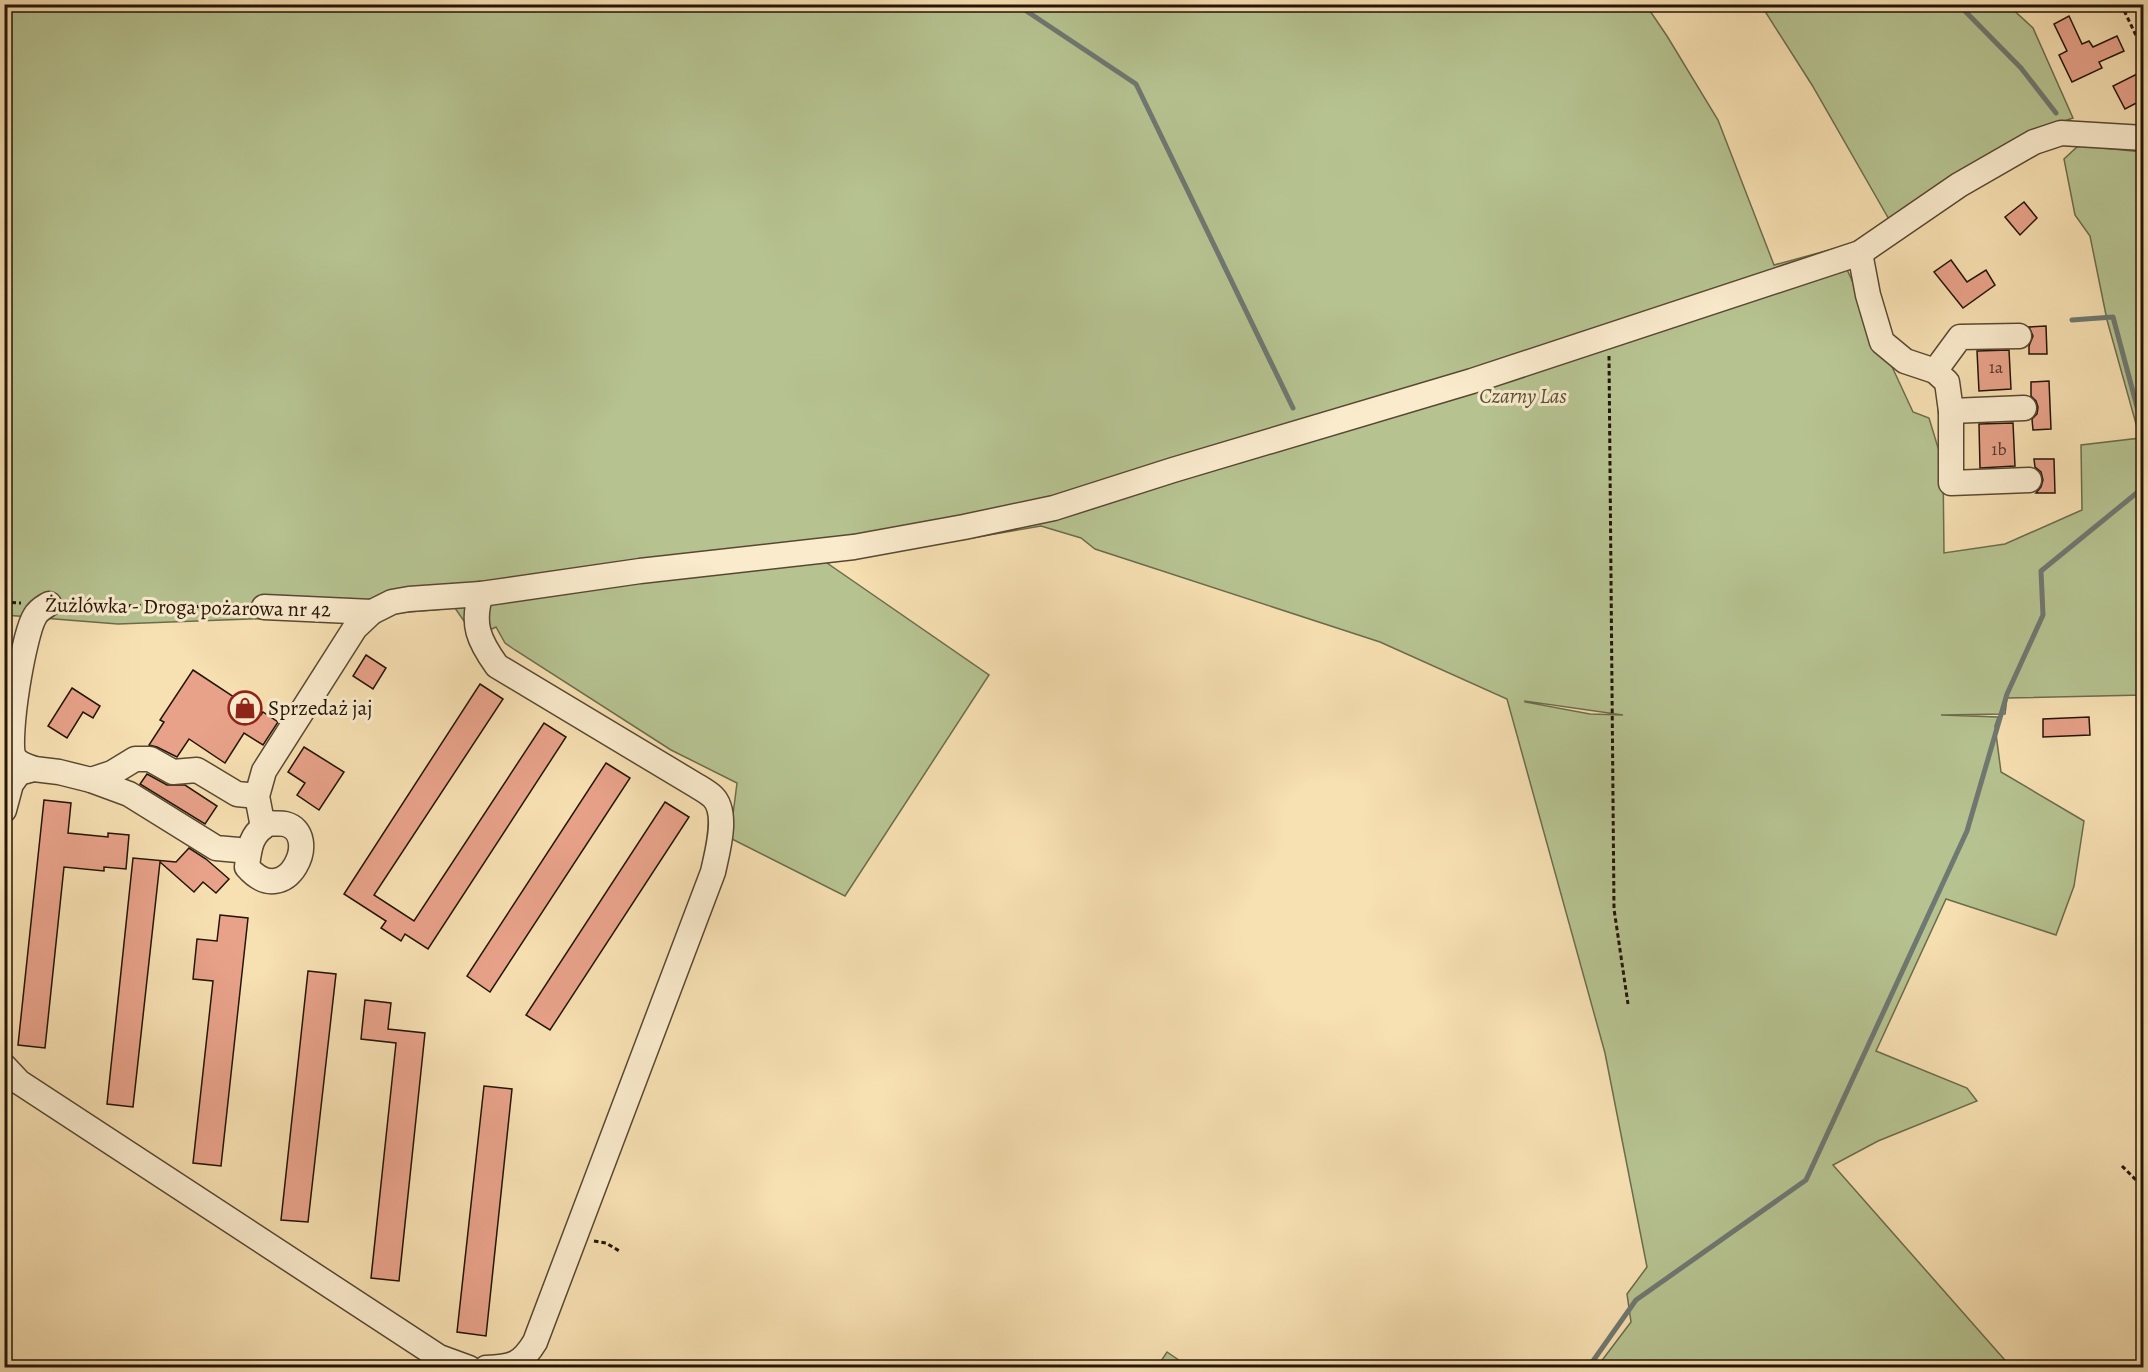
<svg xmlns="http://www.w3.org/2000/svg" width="2148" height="1372" font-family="Alegreya,serif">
  <rect width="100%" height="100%" fill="#f7e0b2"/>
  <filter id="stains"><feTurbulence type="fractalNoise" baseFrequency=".00333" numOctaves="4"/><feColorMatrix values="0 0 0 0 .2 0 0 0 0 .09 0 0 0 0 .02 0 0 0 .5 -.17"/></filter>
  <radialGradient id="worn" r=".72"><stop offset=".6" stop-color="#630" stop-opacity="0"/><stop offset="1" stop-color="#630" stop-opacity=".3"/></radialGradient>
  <g fill="#b6c391" stroke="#6c6c4c" stroke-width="1.5" fill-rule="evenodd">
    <path d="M5 5H1646L1667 36 1718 120 1774 265 1837 248 1913 412 1929 418 1943 464 1944 553 2005 544 2082 510 2081 445 2140 438 2107 320 2090 236 2075 215 2064 159 2077 147 2083 146 2143 152V695L2007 698 2005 714 1941 715 1998 717 1995 726 2001 772 2084 821 2074 886 2056 935 1946 899 1876 1051 1967 1088 1977 1101 1878 1141 1833 1165 2011 1367H1597L1631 1322 1627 1294 1647 1267 1605 1053 1507 699 1380 642 1095 549 1081 538 1041 526 827 563 989 675 845 896 730 838 737 783 671 750 515 650 505 643 496 627 475 637 455 608 386 614 118 624 5 615ZM1525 702V701L1623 715 1590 714Z"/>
    <path d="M1761 5H2008L2033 28 2073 118 2035 131 1890 221 1812 85Z"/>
    <path d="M1167 1352 1189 1367H1157Z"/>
  </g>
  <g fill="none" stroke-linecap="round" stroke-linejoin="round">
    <g stroke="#6f7871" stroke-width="5">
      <path d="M1016 4 1136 84 1293 408"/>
      <path d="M1958 4 2021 68 2056 113"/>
      <path d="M2072 320 2113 317 2144 433"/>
      <path d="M1588 1368 1636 1300 1806 1180 1967 831 2007 694 2043 615 2041 571 2144 487"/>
    </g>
  </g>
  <g fill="#e8a28a" stroke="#231507" stroke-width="1.5">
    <path d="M2069 16 2082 44 2089 41 2093 47 2117 36 2124 51 2099 62 2102 68 2072 82 2059 55 2067 51 2054 24Z"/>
    <path d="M2137 74 2144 86V99L2125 109 2113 86Z"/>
    <path d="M2024 202 2037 218 2020 235 2005 217Z"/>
    <path d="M1951 260 1967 282 1986 270 1995 285 1963 308 1934 272Z"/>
    <path d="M2046 326 2047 354H2029V346L2033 336 2029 327Z"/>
    <path d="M2009 350 2011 389 1979 391 1977 351Z"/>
    <path d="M2049 381 2051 429 2033 430 2032 419 2037 414 2038 407 2036 401 2031 396V382Z"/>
    <path d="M2013 423 2015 466 1980 468 1979 424Z"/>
    <path d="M2034 459H2054L2055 493H2036L2041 487 2043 480 2041 472 2035 467Z"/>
    <path d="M366 655 386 668 373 689 353 676Z"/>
    <path d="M193 670 261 715 263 712 278 722 263 745 244 733 225 763 189 739 177 757 157 747 149 745 164 722 160 720Z"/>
    <path d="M480 684 503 699 374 895 414 921 544 723 566 737 428 949 405 934 401 941 381 928 386 921 344 894Z"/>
    <path d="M72 688 100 706 93 718 83 712 67 738 48 726Z"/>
    <path d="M2089 717 2090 735 2043 737V719Z"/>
    <path d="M304 747 344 772 319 810 297 795 305 783 288 772Z"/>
    <path d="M606 763 630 778 490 992 467 976Z"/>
    <path d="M147 774 167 785H185L217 806 205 824 140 784Z"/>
    <path d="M44 800 71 803 68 833 108 837V833L129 835 126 869 104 867V871L64 867 45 1048 18 1045Z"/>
    <path d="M665 802 689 817 550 1030 526 1015Z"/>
    <path d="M189 848 206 859 229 879 216 893 203 882 194 892 160 862 133 1107 107 1104 133 858 176 862Z"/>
    <path d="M220 915 248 918 221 1166 193 1163 213 981 193 979 197 939 217 941Z"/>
    <path d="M308 971 336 974 308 1222 281 1220Z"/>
    <path d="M365 1000 391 1003 388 1029 425 1033 399 1281 371 1278 396 1043 361 1039Z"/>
    <path d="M484 1086 512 1089 486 1336 457 1332Z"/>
  </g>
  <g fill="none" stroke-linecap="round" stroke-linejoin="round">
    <g stroke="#584832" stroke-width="27">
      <g id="minor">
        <path d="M1860 253 1868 295 1882 342 1905 361 1935 371 1947 382 1951 411V483L2029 480"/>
        <path d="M1935 371 1960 337 2019 336"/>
        <path d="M1951 411 2024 408"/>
        <path d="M481 594C471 624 479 641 497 666L697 786C702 789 709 793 713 797 729 813 717 853 713 872L535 1342C521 1365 512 1367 486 1368"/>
        <path d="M264 607 372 612"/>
        <path d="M34 769C27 766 18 764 14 757 6 740 24 633 35 616 38 610 44 607 49 604"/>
        <path d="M91 780 112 773 135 759H150L173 772 197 770 237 794 257 796"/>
        <path d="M4 810 11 784 19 773 34 769 59 772 91 780 129 794 216 848 249 851"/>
        <path d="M270 823C275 824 281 823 285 824 323 833 287 913 247 867 249 848 251 832 270 823Z"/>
        <path d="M263 827 257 796 264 771 355 628 372 612 392 602 409 599 481 594 640 571 854 547 964 527 1054 508 1173 470 1472 381 1860 253 1959 185 2034 142 2061 133 2144 138"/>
        <path d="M4 1066 19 1082 439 1357 469 1368"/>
      </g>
    </g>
    <g stroke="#231507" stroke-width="3" stroke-dasharray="4.5 3" stroke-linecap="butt">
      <path d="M2121 4 2144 52"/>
      <path d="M1609 356 1614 909 1628 1004"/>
      <path d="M4 602 21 603"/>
      <path d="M69 605 246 607"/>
      <path d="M2122 1166 2144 1188"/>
      <path d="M594 1241 606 1243 621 1252"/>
    </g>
    <use href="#minor" stroke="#faebcd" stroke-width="24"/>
  </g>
  <defs>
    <g id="shop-ring" transform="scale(1.725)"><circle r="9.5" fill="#faebcd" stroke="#8f2418" stroke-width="1.5"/><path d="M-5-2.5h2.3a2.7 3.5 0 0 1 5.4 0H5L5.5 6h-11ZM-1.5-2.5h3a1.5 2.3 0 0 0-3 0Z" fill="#8f2418"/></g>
  </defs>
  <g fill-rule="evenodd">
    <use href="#shop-ring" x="245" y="708"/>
  </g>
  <g text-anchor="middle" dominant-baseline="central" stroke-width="6" stroke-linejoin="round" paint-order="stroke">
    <g font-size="18" fill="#543828">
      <text x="1996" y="367">1a</text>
      <text x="1999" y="449">1b</text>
    </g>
    <g font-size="21" font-style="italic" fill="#565237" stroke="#faebcd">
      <text x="1523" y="396">Czarny Las</text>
    </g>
    <g font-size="21" fill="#231507" stroke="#faebcd">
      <text transform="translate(188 607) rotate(1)">Żużlówka - Droga pożarowa nr 42</text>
    </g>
    <g font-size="21" fill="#231507" stroke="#faebcd" text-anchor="start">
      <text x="268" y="708">Sprzedaż jaj</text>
    </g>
  </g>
  <rect width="2148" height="1372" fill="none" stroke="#f7e0b2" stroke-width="24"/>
  <rect x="6" y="6" width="2136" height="1360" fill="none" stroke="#231507" stroke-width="3"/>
  <rect x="12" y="12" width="2124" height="1348" fill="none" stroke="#231507" stroke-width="1.5"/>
  <rect width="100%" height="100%" filter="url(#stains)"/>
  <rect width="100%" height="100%" fill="url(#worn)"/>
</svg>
